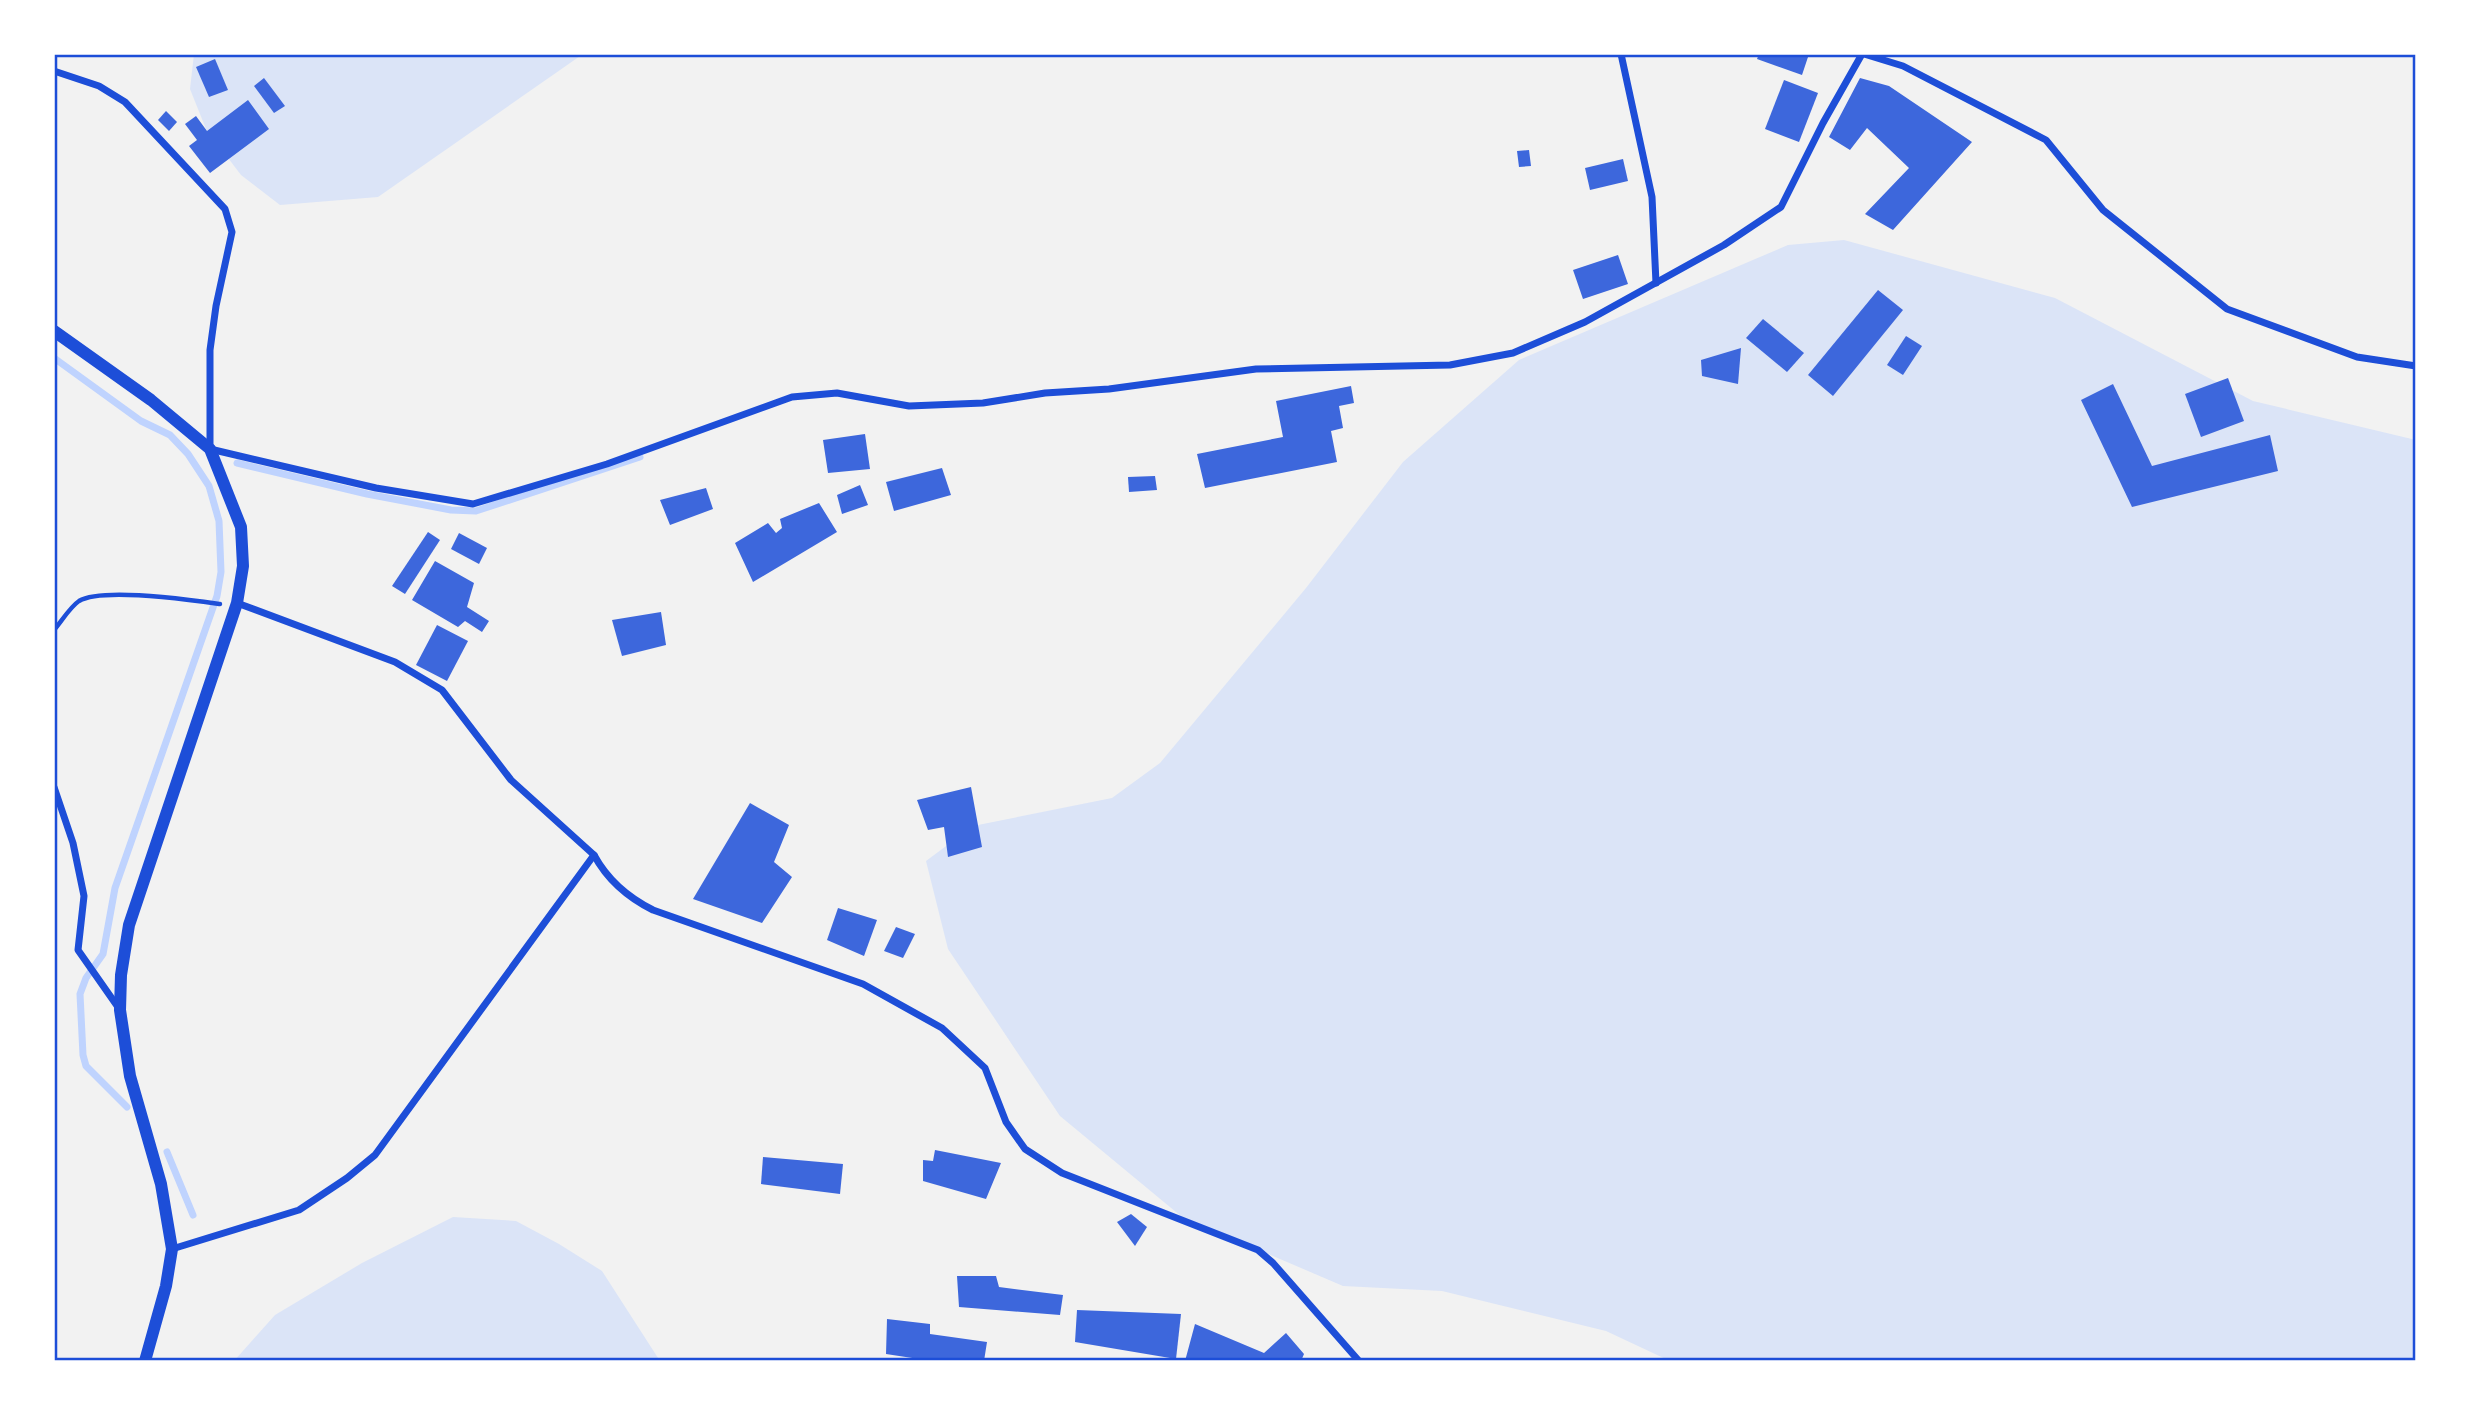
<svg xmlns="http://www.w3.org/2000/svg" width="2470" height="1415" font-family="'Golos Text',sans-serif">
  <rect width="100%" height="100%" fill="#f2f2f2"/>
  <g fill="#dbe4f7">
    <path d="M194 54H583L378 197 280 205 241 175 206 129 190 89Z"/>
    <path d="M1844 240 2055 298 2253 401 2416 440V1361H1670L1606 1331 1442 1291 1343 1286 1182 1217 1060 1116 948 949 926 861 973 826 1112 798 1160 763 1306 588 1403 462 1519 360 1788 245Z"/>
    <path d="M453 1217 516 1221 559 1244 602 1271 660 1361H234L275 1315 362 1263Z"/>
  </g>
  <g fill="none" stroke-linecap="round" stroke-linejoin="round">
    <g stroke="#bfd3fe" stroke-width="7">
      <path d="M54 358 141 421 170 435 188 454 209 486 219 521 221 572 217 596 115 888 103 954 86 978 80 994 83 1055 86 1066 127 1107"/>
      <path d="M237 463 367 494 451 510 476 511 640 457"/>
      <path d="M167 1152 193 1215"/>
    </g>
  </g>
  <g fill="#3d67dc">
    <path d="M1759 54H1809L1802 75 1757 59Z"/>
    <path d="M215 59 228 90 209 97 196 67Z"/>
    <path d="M264 78 285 106 274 113 254 86Z"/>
    <path d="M1860 78 1889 86 1972 142 1893 230 1865 214 1909 168 1867 128 1850 150 1829 137Z"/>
    <path d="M1784 80 1818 93 1799 142 1765 129Z"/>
    <path d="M248 100 269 129 210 173 189 146 197 140 185 124 196 116 207 131Z"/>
    <path d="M166 111 177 122 169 131 158 120Z"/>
    <path d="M1529 150 1531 166 1519 167 1517 151Z"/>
    <path d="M1623 159 1628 181 1590 190 1585 168Z"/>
    <path d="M1618 255 1628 284 1583 299 1573 270Z"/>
    <path d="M1878 290 1903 310 1833 396 1808 375Z"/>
    <path d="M1763 319 1804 353 1787 372 1746 338Z"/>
    <path d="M1906 336 1922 346 1903 375 1887 365Z"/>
    <path d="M1741 348 1738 384 1702 376 1701 360Z"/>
    <path d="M2228 378 2244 421 2201 437 2185 394Z"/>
    <path d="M2113 384 2152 466 2270 435 2278 471 2132 507 2081 400Z"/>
    <path d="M1351 386 1354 403 1339 406 1343 428 1331 431 1337 462 1205 488 1197 454 1283 437 1276 401Z"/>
    <path d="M865 434 870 469 828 473 823 440Z"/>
    <path d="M942 468 951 495 894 511 886 482Z"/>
    <path d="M1155 476 1157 490 1129 492 1128 477Z"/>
    <path d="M860 485 868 505 842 514 837 495Z"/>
    <path d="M706 488 713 509 670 525 660 500Z"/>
    <path d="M819 503 837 532 753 582 735 543 768 523 776 533 782 528 780 519Z"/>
    <path d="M428 532 440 540 405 594 392 586Z"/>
    <path d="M459 533 487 548 479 564 451 549Z"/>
    <path d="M435 561 474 583 467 607 489 621 482 632 465 621 458 627 412 600Z"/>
    <path d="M661 612 666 645 622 656 612 620Z"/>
    <path d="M437 625 468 641 447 681 416 665Z"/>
    <path d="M971 787 982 847 948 857 944 827 928 830 917 800Z"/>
    <path d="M750 803 789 825 774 862 792 877 762 923 693 899Z"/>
    <path d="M838 908 877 920 864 956 827 940Z"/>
    <path d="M896 927 915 934 903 958 884 951Z"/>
    <path d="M935 1150 1001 1163 986 1199 923 1181V1160L933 1161Z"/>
    <path d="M763 1157 843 1164 840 1194 761 1184Z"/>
    <path d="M1131 1214 1147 1227 1135 1246 1117 1222Z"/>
    <path d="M957 1276H996L999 1287 1063 1295 1060 1315 959 1307Z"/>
    <path d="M1077 1310 1181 1314 1176 1359 1075 1342Z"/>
    <path d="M887 1319 930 1324V1334L987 1342 984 1361H932L886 1354Z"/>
    <path d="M1195 1324 1264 1353 1286 1333 1304 1354 1301 1361H1185Z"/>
  </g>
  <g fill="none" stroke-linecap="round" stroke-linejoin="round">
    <path stroke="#1d4ed8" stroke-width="4.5" d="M54 630C61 622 70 607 79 601 102 587 192 600 220 604"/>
    <g stroke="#1d4ed8" stroke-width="7">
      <path d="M1621 54 1652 197 1656 283"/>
      <path d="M1864 54 1903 66 2046 140 2103 210 2227 309 2357 357 2416 366"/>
      <path d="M54 71 99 86 125 102 225 209 232 232 216 306 210 350V449L376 488 473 504 607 464 792 397 837 393 909 406 983 403 1045 393 1109 389 1256 369 1450 365 1513 353 1585 322 1724 245 1781 207 1823 123 1862 54"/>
      <path d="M237 603 395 662 442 690 511 780 594 855C607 879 629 898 653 910L863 984 942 1028 985 1068 1006 1122 1025 1149 1062 1173 1258 1250 1273 1263 1359 1361"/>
      <path d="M54 787 73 843 84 896 78 950 120 1010"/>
      <path d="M172 1249 299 1210 347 1178 375 1155 594 855"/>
    </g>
    <path stroke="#1d4ed8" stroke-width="12" d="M54 331 151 400 210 449 241 527 243 566 237 603 129 925 121 975 120 1010 130 1076 161 1184 172 1249 166 1286 145 1361"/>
  </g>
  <rect width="2470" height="1415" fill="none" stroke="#ffffff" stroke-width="112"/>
  <rect x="56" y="56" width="2358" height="1303" fill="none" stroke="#1d4ed8" stroke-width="2.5"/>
</svg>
